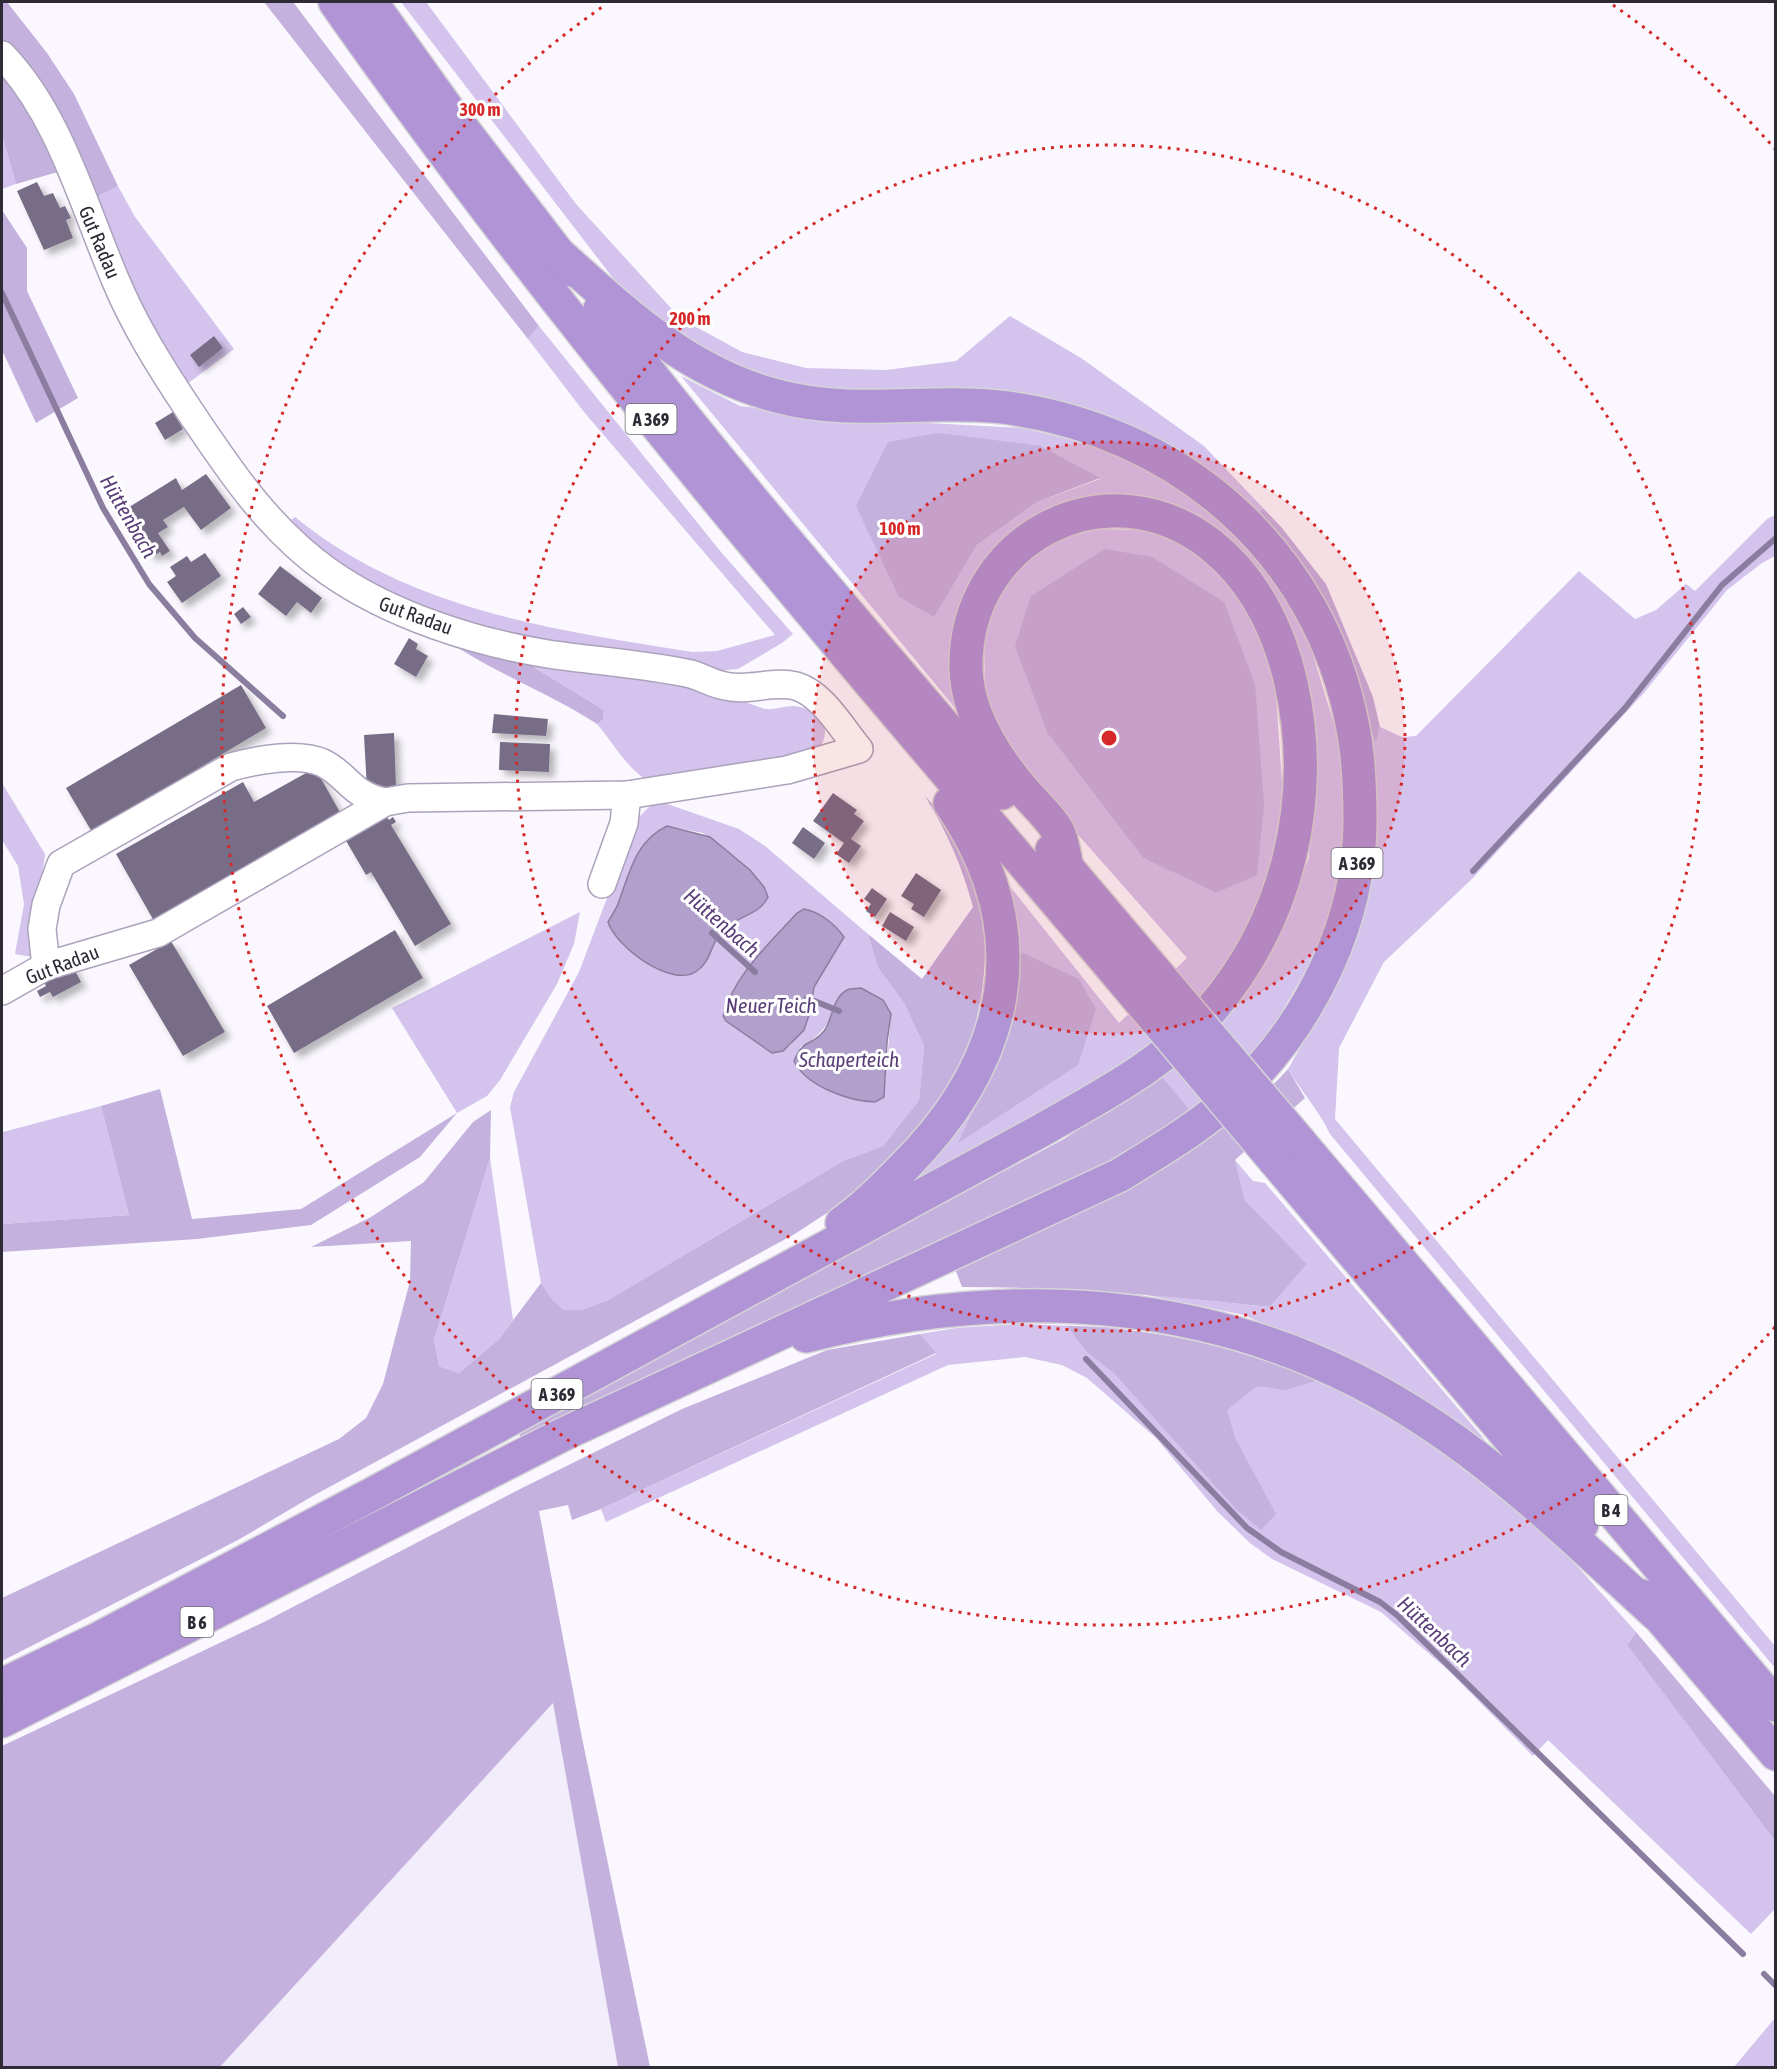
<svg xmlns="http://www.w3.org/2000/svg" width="1777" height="2069" font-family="'Asap Condensed',sans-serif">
  <defs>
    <filter id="shadow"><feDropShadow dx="5.5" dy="5.5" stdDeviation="3" flood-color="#0004"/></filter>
  </defs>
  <rect width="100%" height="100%" fill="#faf8fe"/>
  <path fill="#f2edfb" d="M553 1703 618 2067H220Z"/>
  <g fill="#d4c3ec" fill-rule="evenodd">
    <path d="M401 2H426L576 204 680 318 742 352 806 368 886 370 956 361 1010 316 1081 358 1204 446 1263 508 1256 516 1071 405 987 389 817 392 731 371 663 330 616 282Z"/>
    <path d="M2 135 16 184 2 189Z"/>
    <path d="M118 186 135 217 234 349 183 387 163 356 93 199Z"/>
    <path d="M539 326 721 552 793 634 782 643 738 669 719 671 560 646 485 628 369 588 285 524 295 517C409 610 551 629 692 652L717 651 775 635 584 412 528 339Z"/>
    <path d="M681 376 740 406 851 419 1023 428 1125 453 1207 507 1283 585 1309 642 1345 760V855L1330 914 1312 960 1263 1044 1191 1111 1160 1074 1229 1008 1263 966 1309 858 1314 737 1232 543 1163 500H1081L1017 528 973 579 950 647 960 714ZM1041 446 1100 479 1037 502 976 546Z"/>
    <path d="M1775 515V556L1762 563 1727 590 1643 694 1472 879 1384 962 1339 1048 1335 1119 1775 1646V1668L1330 1134C1320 1112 1301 1091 1288 1069L1327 1001 1360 705 1376 741 1380 727 1402 737 1416 736 1579 571 1635 619 1656 610 1686 584 1695 591 1767 519Z"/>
    <path d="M1089 529 1162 530 1212 561 1253 613 1275 681 1283 797 1266 888 1230 965 1178 1020 1144 1051 1110 1076 885 1201 1000 1053 959 1142 1078 978 1017 950 1008 884 1119 1023 1187 958 1019 768 985 696 984 629 1000 585 1039 546ZM1048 734 1216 893 1143 858Z"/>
    <path d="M522 657 700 686 765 709C775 710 783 706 793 706 825 708 835 733 814 755L652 783C627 770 615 745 597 724L603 720 604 710 535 668Z"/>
    <path d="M2 783 45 854 32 957 15 954 24 904 18 866 2 840Z"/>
    <path d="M656 800 739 829 765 846 868 934 878 968 904 1003 924 1046 919 1100 883 1146 843 1161 608 1300 582 1310H564L552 1299 541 1283 510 1107 514 1092 579 972 637 819ZM667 826 703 833 740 861 765 904C753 912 736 918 725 927 711 939 712 959 698 971 684 982 650 970 640 957 629 943 622 927 613 913 631 882 630 844 667 826ZM844 937 814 987 810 1012 791 1045 783 1051 772 1053ZM836 1001 891 1014 884 1097 875 1102 831 1092 799 1070 800 1047C822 1035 830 1024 836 1001Z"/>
    <path d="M580 912 574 944 557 984 500 1080 487 1096 457 1113 392 1008Z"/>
    <path d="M101 1106 129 1215 2 1224V1129L3 1132Z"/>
    <path d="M490 1158 513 1320 499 1339 459 1373 439 1366 434 1340Z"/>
    <path d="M1235 1160 1253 1181 1265 1183 1486 1441 1390 1382 1244 1315 1142 1294 1270 1307 1307 1264 1245 1200Z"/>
    <path d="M1019 1324 1109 1327 1169 1336 1318 1380 1423 1436 1468 1468 1562 1549 1636 1632 1627 1645 1775 1841V1909L1751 1934 1548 1740 1533 1756 1449 1671 1381 1612 1272 1559 1250 1543 1217 1511 1156 1438 1087 1378 1062 1365 1025 1357 948 1365 606 1522 601 1509 936 1354 920 1334 956 1328Z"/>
    <path d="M1775 2018V2067H1734Z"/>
  </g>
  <g fill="#c4b1de">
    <path d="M2 2H7L47 53 74 94 118 186 93 199 79 166 16 184 2 135Z"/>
    <path d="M264 2H293L539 326 528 339Z"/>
    <path d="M2 210 27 248V291L78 398 36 423 2 350Z"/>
    <path d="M938 433 1041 446 1100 478 1037 502 976 546 934 617 899 597 856 506 888 442Z"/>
    <path d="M1263 508 1282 528 1326 584 1373 697 1380 727 1376 742 1360 705 1256 516Z"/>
    <path d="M1105 549 1152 557 1224 602 1255 684 1264 805 1257 875 1216 893 1143 858 1048 734 1015 646 1031 596Z"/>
    <path d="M432 629 522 657 535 668 604 710 603 720 597 724C543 689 482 669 432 629Z"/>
    <path d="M925 796C942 815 964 837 972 862 992 927 989 1000 962 1062 948 1095 921 1128 897 1155 869 1187 829 1212 793 1235L311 1497 238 1540 2 1661V1598L339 1439 366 1418 383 1384 410 1281 411 1241 311 1247 371 1217 424 1182 473 1122 491 1110 490 1158 434 1340 439 1366 459 1373 499 1339 541 1283 552 1299 564 1310H582L608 1300 843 1161 883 1146 919 1100 924 1046 904 1003 878 968 868 934 922 979 973 907C962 866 947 832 925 796Z"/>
    <path d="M1017 950 1078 978 1096 1009 1078 1065 958 1143 1000 1053Z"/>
    <path d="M1288 1069 1305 1098 1235 1160 1245 1200 1307 1264 1270 1307C1167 1296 1065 1287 962 1287L955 1269C1072 1217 1200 1165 1288 1069Z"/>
    <path d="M1160 1074 1191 1111 1082 1180 521 1439 518 1431 1064 1139Z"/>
    <path d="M160 1089 192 1219 301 1209 457 1113 420 1157 311 1225 197 1239 2 1252V1224L129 1215 101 1106Z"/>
    <path d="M1067 1326C1126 1328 1187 1336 1244 1354 1269 1361 1293 1371 1318 1380L1286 1390 1257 1386 1227 1410 1235 1438 1276 1514 1261 1530 1235 1508 1114 1373 1087 1352Z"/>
    <path d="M920 1334 936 1353 601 1509 572 1520 568 1505 539 1511 581 1733 650 2067H618L553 1703 220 2067H2V1746L264 1622 524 1487 682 1409 827 1350Z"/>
    <path d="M1636 1632 1775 1796V1841L1627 1645Z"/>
  </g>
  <g fill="#b2a0cc" stroke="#8b7d9f" stroke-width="1.5">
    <path d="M667 826 710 837 750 870 764 887 768 897C760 915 737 916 724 929 711 940 712 961 697 971 672 989 616 947 608 922 612 915 617 908 619 901 630 871 636 841 667 826Z"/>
    <path d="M804 909C820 912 835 924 844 937L814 987 810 1012 804 1030 783 1051 772 1053 726 1021 723 1016C734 975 770 943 797 913Z"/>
    <path d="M861 988 883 1000 891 1014 887 1042 884 1097 875 1102C848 1101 806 1086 794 1061 804 1037 811 1047 824 1031 833 1019 832 998 847 990 851 988 857 989 861 988Z"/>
  </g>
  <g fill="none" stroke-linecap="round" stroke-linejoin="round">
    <g stroke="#8b7d9f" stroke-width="6">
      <path d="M2 293 103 508 149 584 195 638 283 716"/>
      <path d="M1473 871 1625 708 1722 585 1776 538"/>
      <path d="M712 933 755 972"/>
      <path d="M807 998 839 1011"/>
      <path d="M1086 1359 1247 1528 1281 1552 1380 1602 1398 1616 1743 1954"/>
      <path d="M1764 1974 1776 1986"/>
    </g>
  </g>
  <g fill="#776d86" filter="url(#shadow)">
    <path d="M37 182 44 196 53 193 60 208 65 206 71 218 66 220 73 238 44 250 17 191Z"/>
    <path d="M214 336 223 348 199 367 190 355Z"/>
    <path d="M173 412 183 429 165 440 155 423Z"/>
    <path d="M206 474 231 508 201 530 184 507 163 520 168 527 158 533 170 551 162 556 160 552 152 557 138 536 141 533 126 509 176 478 182 490Z"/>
    <path d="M205 553 221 576 182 603 167 582 176 576 170 567 187 556 191 562Z"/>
    <path d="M280 566 322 598 311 613 297 602 286 616 258 594Z"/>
    <path d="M243 607 251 617 241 624 234 614Z"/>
    <path d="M409 638 418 644 416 649 428 656 416 677 394 664Z"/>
    <path d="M241 685 266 728 92 832 66 788Z"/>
    <path d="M494 714 548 719 546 736 492 733Z"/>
    <path d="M394 733 396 787 367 789 364 735Z"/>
    <path d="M500 742 550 744 549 772 499 770Z"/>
    <path d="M315 768 341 814 154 921 116 854 243 782 254 802Z"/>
    <path d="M833 793 857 810 854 814 864 821 851 839 861 846 849 863 836 854 844 843 813 821Z"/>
    <path d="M385 815 389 820 393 817 396 822 391 825 451 924 415 946 371 872 366 875 345 839Z"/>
    <path d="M803 827 825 843 814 859 792 843Z"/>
    <path d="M916 873 941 890 924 917 911 909 914 904 901 896Z"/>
    <path d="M872 888 887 899 875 917 866 911 871 904 864 899Z"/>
    <path d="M890 912 914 927 906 941 882 926Z"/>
    <path d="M395 930 423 978 294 1053 267 1006Z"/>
    <path d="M171 941 225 1032 183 1056 129 965Z"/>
    <path d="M72 965 81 982 53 997 50 992 40 997 37 991 46 986 43 980Z"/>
  </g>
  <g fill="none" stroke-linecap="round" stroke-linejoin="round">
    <g stroke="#aca2bc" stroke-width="30">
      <g id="minor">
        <path d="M2 55C59 114 83 204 115 279 134 325 161 368 189 410 229 470 269 530 329 572 390 615 474 642 548 654 595 661 643 664 691 674 702 677 713 684 725 686 748 692 773 680 796 686 823 694 842 729 859 749L787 770 627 795 408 798 385 802 158 933 46 966 2 991"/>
        <path d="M602 884 624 823 627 795"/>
        <path d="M46 966 42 929 46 905 61 864 231 767C256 760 299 752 323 763 349 776 349 794 385 802"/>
      </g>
    </g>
    <g stroke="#d5d5d7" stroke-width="36">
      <g id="highway">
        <path d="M335 2C574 343 850 658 1119 976"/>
        <path d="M371 2 449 111 571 270"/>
        <path d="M600 309C727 476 866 634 1002 793"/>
        <path d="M1052 850 1142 956"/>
        <path d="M1299 1141 1776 1705"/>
        <path d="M1275 1161 1582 1524"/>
        <path d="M842 1223C865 1207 884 1187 903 1168 1011 1060 1039 933 950 803"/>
        <path d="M806 1336C1025 1280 1244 1297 1435 1427 1515 1481 1585 1549 1656 1614"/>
        <path d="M1642 1596 1776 1754"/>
        <path d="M2 1685 96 1640 378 1491 1040 1131C1101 1096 1163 1065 1210 1011 1288 921 1317 799 1291 683 1279 630 1254 579 1211 545 1107 463 964 538 966 668 967 713 995 757 1023 790 1034 803 1049 816 1057 830 1063 840 1064 856 1067 867"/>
        <path d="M2 1721 564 1434 1120 1175C1162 1149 1205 1124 1240 1090 1311 1021 1360 921 1360 821 1360 790 1359 759 1353 728 1320 550 1177 429 1001 407 926 399 850 416 777 396 688 373 625 313 559 254"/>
      </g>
    </g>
    <use href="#minor" stroke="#fff" stroke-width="27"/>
    <use href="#highway" stroke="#b094d5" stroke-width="33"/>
    <g stroke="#d5d5d7" stroke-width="36" stroke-linecap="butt">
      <g id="highway-bridge">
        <path d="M1142 956 1299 1141"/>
        <path d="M1119 976 1275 1161"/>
      </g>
    </g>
    <use href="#highway-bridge" stroke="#b094d5" stroke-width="33"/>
  </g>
  <circle cx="1109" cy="738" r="296" fill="#d62828" fill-opacity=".12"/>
  <g fill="none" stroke="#d62828" stroke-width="3" stroke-dasharray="3 6">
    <circle cx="1109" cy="738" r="296"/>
    <circle cx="1109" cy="738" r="593"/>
    <path d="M1775 1327A889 889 0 1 1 605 5M1613 5A889 889 0 0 1 1775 149"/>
  </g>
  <g text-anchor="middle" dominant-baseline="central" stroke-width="6" stroke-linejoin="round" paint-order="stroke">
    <g fill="#fff" stroke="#6d6b72" stroke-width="1.5">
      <rect x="625.5" y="404" width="51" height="30" rx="4.5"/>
      <rect x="1331.5" y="848" width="51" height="30" rx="4.5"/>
      <rect x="531.5" y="1379" width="51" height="30" rx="4.5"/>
      <rect x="1594.5" y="1495" width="33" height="30" rx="4.5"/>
      <rect x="180.5" y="1607" width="33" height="30" rx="4.5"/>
    </g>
    <g font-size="18" font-weight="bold" fill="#2f2b36">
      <text x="651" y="419">A 369</text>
      <text x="1357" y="863">A 369</text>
      <text x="557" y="1394">A 369</text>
      <text x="1611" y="1510">B 4</text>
      <text x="197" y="1622">B 6</text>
    </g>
    <g font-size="20" fill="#2f2b36" stroke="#fff">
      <text transform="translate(100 242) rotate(67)">Gut Radau</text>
      <text transform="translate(416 615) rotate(20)">Gut Radau</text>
      <text transform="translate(62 964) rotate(-21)">Gut Radau</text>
    </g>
    <g font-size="21" font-style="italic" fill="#5a3f79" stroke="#fff">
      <text transform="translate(129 516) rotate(60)">Hüttenbach</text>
      <text transform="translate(722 922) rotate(41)">Hüttenbach</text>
      <text x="771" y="1005">Neuer Teich</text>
      <text x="849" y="1059">Schaperteich</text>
      <text transform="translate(1435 1631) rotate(43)">Hüttenbach</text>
    </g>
  </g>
  <circle cx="1109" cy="738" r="9" fill="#d62828" stroke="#fff" stroke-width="3"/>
  <g font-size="18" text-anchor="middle" font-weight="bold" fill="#d62828" stroke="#fff" stroke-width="6" stroke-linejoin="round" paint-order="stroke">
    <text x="480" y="116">300 m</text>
    <text x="690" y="325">200 m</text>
    <text x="900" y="535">100 m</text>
  </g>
  <rect width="1777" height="2069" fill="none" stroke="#2f2b36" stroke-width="6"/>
</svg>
